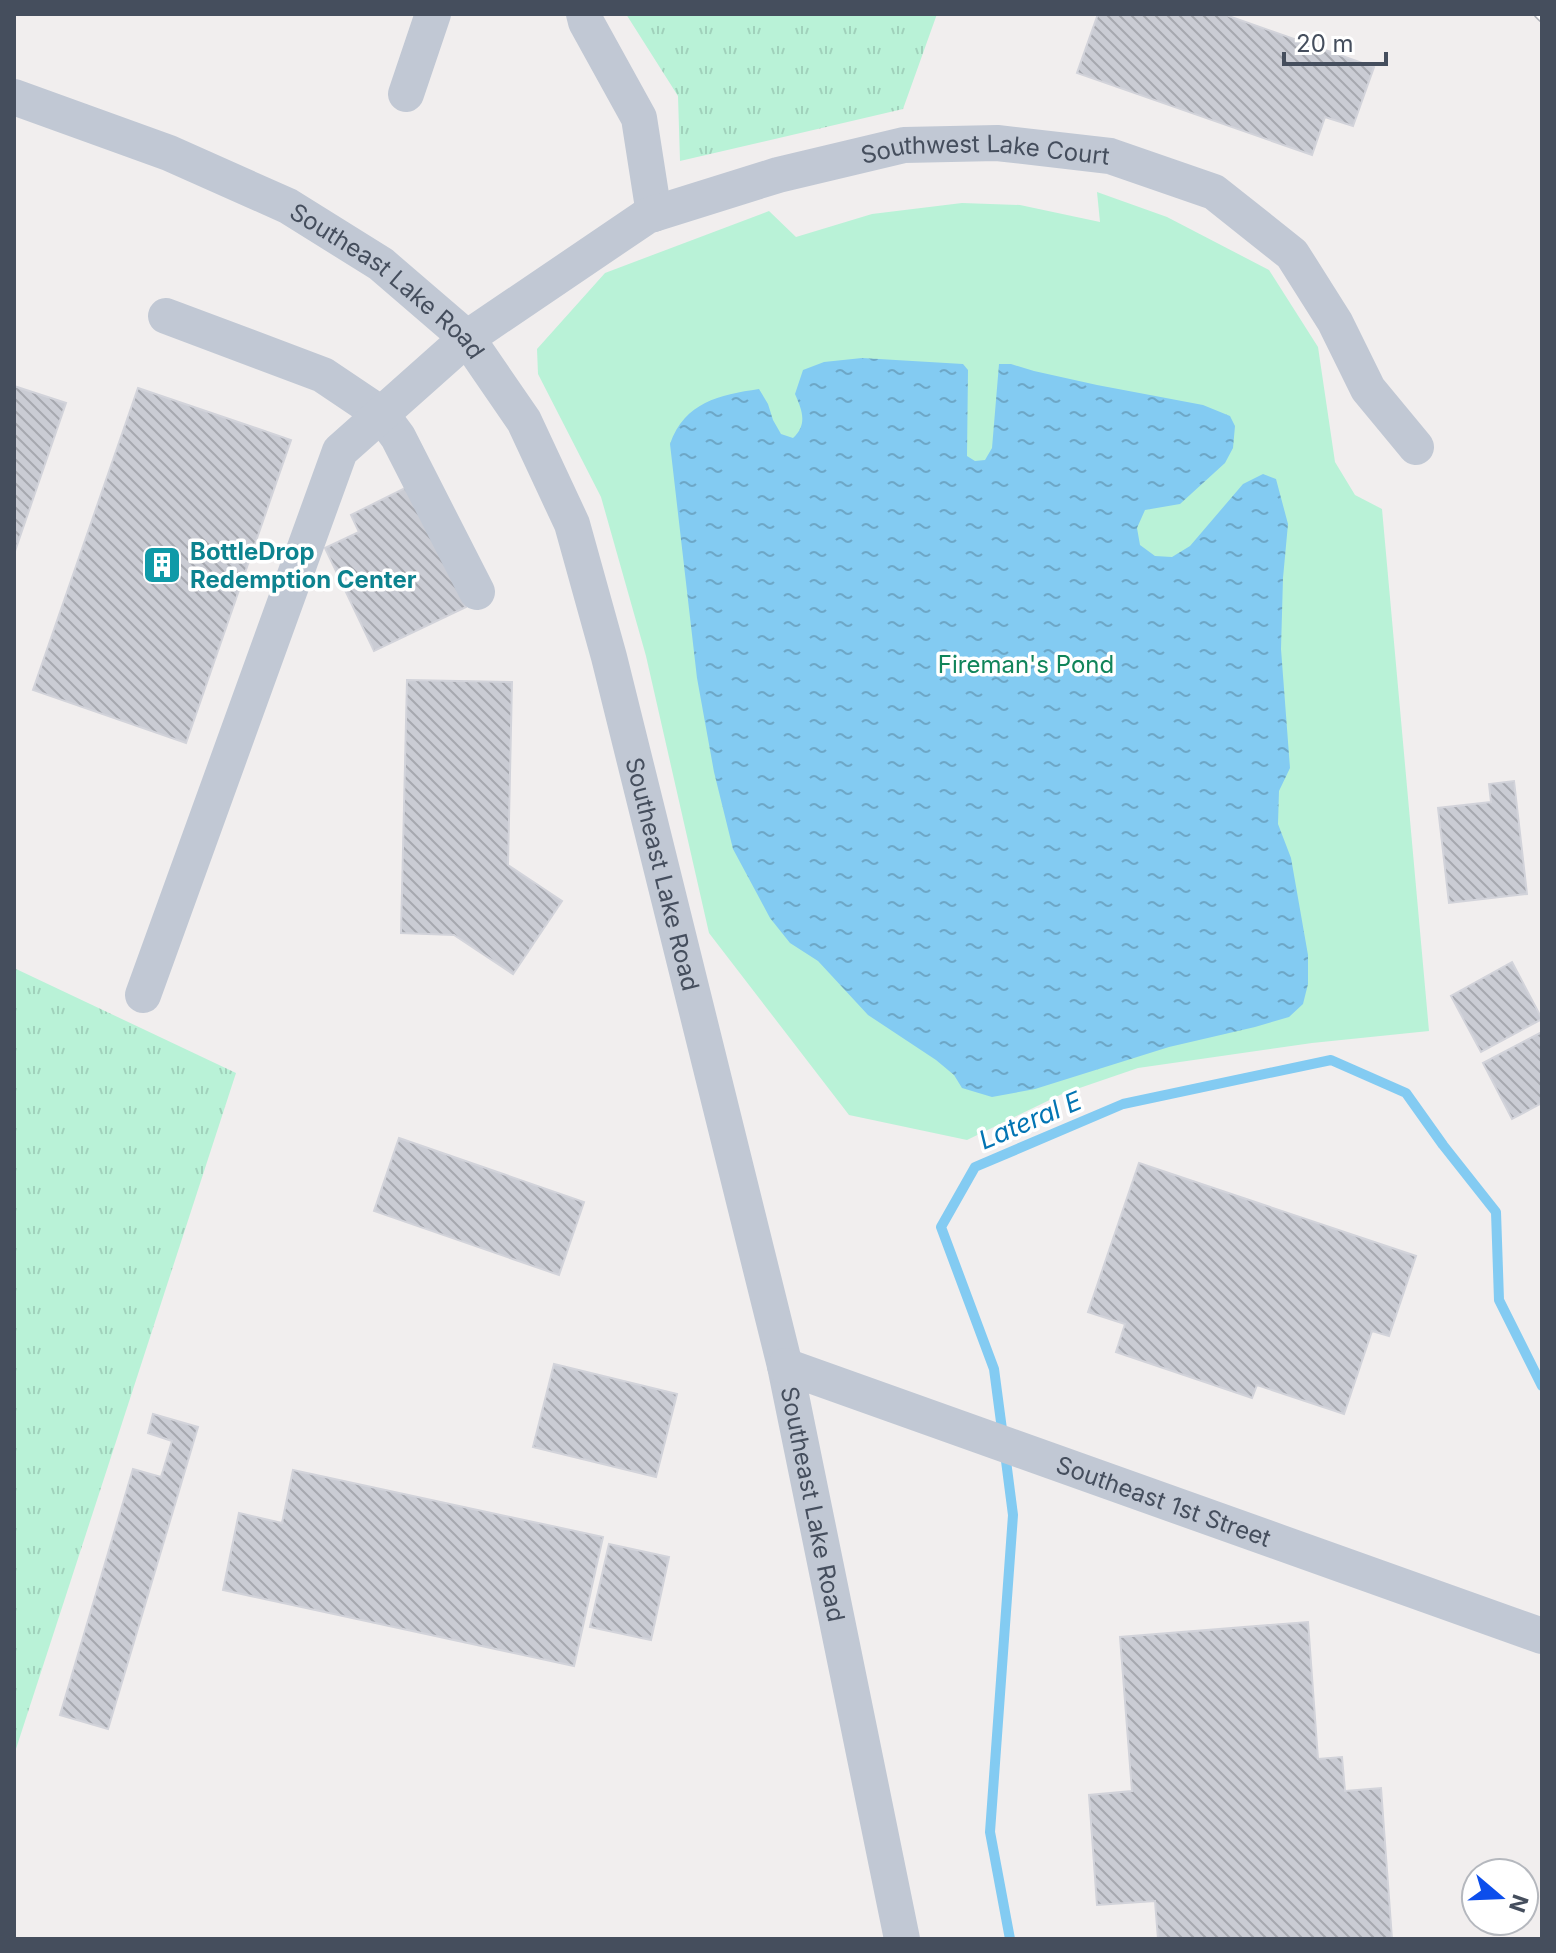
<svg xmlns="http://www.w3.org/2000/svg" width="1556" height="1953" font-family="Inter,sans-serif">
  <defs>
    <pattern id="grass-tufts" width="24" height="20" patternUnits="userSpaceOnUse" patternTransform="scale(2)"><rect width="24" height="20" fill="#b9f2d7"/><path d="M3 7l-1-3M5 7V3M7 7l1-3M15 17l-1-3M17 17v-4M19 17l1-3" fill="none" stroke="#a0d1bb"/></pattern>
    <pattern id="water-ripples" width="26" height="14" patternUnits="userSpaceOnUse" patternTransform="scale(2)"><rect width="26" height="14" fill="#83cbf2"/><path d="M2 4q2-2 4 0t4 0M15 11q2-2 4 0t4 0" fill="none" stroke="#6da7c7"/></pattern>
    <pattern id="building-back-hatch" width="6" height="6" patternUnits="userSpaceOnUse" patternTransform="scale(2)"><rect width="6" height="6" fill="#caccd4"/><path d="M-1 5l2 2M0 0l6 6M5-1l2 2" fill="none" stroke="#a6a8af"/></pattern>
  </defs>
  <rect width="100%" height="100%" fill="#f1eeee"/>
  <g fill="url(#grass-tufts)">
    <path d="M626 14H937L903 109 680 161 678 96Z"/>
    <path d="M14 968 236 1073 14 1755Z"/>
  </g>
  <path fill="#b9f2d7" d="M1097 192 1167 217 1269 270 1318 347 1335 462 1355 495 1382 509 1429 1031 1312 1043 1138 1068 1062 1094 967 1140 849 1115 709 933 646 656 601 497 538 374 537 349 605 273 769 211 796 237 872 214 962 203 1020 205 1100 222Z"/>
  <path fill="url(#water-ripples)" d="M862 358 963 364 968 370 967 456 975 461 985 460 992 448 999 364H1011L1034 371 1097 385 1203 405 1230 416 1235 426 1233 448 1225 463 1180 504 1145 510 1137 528 1140 545 1155 556 1172 557 1190 546 1243 484 1263 474 1276 479 1288 524 1283 578 1281 649 1290 768 1279 791 1278 824 1291 858 1308 955V984L1303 1004 1289 1017 1255 1027 1169 1047 1035 1089 992 1097 962 1088 954 1075 936 1060 868 1015 818 961 790 943 770 918 733 849 714 772 697 678 670 444C685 402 719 395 759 389L768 404 773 420 781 434 793 438C808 424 802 410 795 394L803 370 824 362Z"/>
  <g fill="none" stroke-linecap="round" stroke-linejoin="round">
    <g stroke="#83cbf2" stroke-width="10">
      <path d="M1003 1437 994 1369 941 1227 975 1167 1123 1104 1331 1060 1406 1093 1443 1145 1496 1212 1499 1300 1542 1386"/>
      <path d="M1005 1453 1013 1515 990 1832 1010 1939"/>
    </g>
  </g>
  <g fill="url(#building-back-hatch)" stroke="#d2d3da" stroke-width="2">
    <path d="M1098 14H1223L1374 67 1353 126 1325 117 1312 155 1077 73Z"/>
    <path d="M14 386 66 403 14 554Z"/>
    <path d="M138 388 291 440 186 743 33 690Z"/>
    <path d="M409 486 466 607 374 651 325 548 359 532 351 515Z"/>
    <path d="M407 680 512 682 508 865 562 901 513 974 454 935 401 933Z"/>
    <path d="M1514 781 1527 894 1449 903 1438 808 1491 802 1489 784Z"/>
    <path d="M1512 962 1542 1019 1481 1052 1451 996Z"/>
    <path d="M1542 1032V1103L1512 1119 1483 1063Z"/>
    <path d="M399 1138 584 1202 559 1275 374 1211Z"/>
    <path d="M1139 1163 1416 1256 1389 1336 1372 1331 1344 1414 1257 1385 1252 1398 1116 1352 1125 1324 1088 1312Z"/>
    <path d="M554 1364 677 1394 656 1477 533 1447Z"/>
    <path d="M153 1414 198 1427 108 1729 60 1715 133 1469 161 1477 172 1441 148 1433Z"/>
    <path d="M293 1470 603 1537 574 1666 223 1590 239 1513 282 1523Z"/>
    <path d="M609 1544 669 1557 651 1640 590 1627Z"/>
    <path d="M1308 1622 1318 1759 1342 1757 1345 1791 1381 1788 1392 1939H1158L1155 1901 1097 1905 1089 1795 1132 1791 1120 1637Z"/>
  </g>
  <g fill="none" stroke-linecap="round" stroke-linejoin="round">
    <g stroke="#c1c8d4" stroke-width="36">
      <path d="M584 14 586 22 639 118 654 214"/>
      <path d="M406 94 433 14"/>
      <path id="s1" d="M14 97 169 153 288 206 381 264 467 338 524 421 572 524 609 657 785 1366 902 1939"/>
      <path d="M166 316 323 375 381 414 398 437 477 592"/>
      <path id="s2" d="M143 995 340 451 467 338 647 216 778 175 904 145 997 143 1110 156 1214 192 1292 254 1335 322 1368 389 1416 447"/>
      <path id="s3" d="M785 1366 1542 1636"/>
    </g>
    <g stroke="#b0b2b9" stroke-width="9">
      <path id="rail" d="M1538 14 1542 18"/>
    </g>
    <use href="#rail" stroke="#fff" stroke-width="6" stroke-dasharray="18" stroke-linecap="butt"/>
  </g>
  <defs>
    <g id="building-square" transform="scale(2)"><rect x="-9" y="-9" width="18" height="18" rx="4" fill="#0f9aa8" stroke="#fff"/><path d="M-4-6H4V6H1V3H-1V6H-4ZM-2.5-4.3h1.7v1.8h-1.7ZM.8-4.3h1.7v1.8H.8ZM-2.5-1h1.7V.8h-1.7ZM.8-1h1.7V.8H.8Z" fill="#fff"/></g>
  </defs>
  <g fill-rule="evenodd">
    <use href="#building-square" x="162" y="565"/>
  </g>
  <g text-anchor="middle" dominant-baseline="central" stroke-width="7" stroke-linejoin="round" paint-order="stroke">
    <g font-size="24" fill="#454e5d" stroke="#fff">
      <text stroke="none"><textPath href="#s2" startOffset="1314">Southwest Lake Court</textPath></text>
      <text stroke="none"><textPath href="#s1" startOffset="420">Southeast Lake Road</textPath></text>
      <text stroke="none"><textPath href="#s1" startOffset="1094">Southeast Lake Road</textPath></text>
      <text stroke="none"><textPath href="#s3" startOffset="402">Southeast 1st Street</textPath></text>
      <text stroke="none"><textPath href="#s1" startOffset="1742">Southeast Lake Road</textPath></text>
    </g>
    <g font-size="24" font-weight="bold" fill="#0d838f" stroke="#fff" text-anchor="start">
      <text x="190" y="551">BottleDrop<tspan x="190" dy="28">Redemption Center</tspan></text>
    </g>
    <g font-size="24" fill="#10845a" stroke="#fff">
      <text x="1026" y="664">Fireman's Pond</text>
    </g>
    <g font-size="26" font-style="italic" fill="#0274b3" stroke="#fff">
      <text transform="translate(1030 1120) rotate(-23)">Lateral E</text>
    </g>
  </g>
  <rect width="1556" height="1953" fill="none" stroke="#454e5d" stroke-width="32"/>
  <g transform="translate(1500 1897) rotate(109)"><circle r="38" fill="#ffffff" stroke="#b5b8be" stroke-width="2"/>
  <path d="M0-6L14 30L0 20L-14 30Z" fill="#0c4eec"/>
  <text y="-12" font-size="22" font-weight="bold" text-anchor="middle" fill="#454e5d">N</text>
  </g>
  <path d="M1284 52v12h102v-12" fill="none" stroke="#454e5d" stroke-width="4"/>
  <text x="1296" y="52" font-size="24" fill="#454e5d" stroke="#ffffff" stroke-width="6" paint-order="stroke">20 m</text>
</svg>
